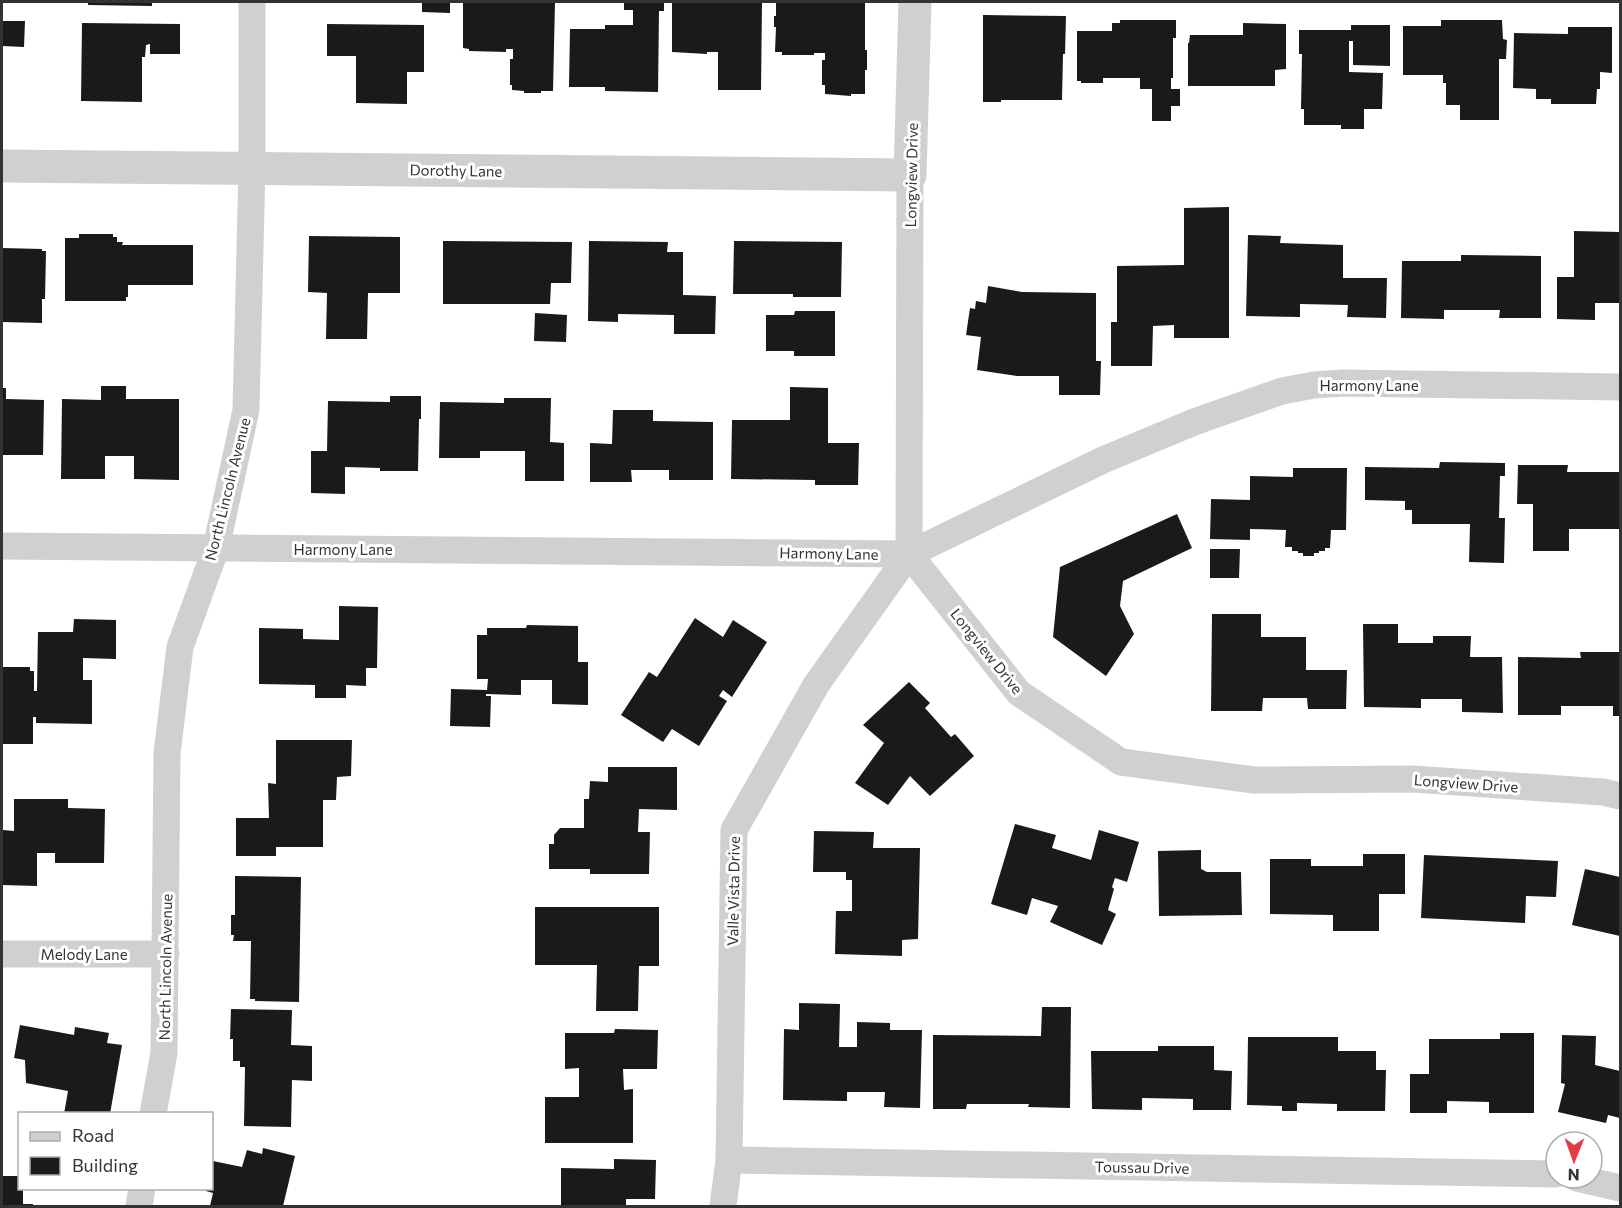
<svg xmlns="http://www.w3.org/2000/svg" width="1622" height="1208" font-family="Commissioner,sans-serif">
  <rect width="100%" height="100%" fill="#fff"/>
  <g fill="#1a1a1a">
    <path d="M88 2H152V6L88 5Z"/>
    <path d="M422 2H450V13L422 12Z"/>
    <path d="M463 2H555L553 91H541V93H524V91L512 90V85H510V59H513V49H506V52L469 51V49L463 48Z"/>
    <path d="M624 2H664V11H659L658 92 605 91V87H569L570 29H605V25H633V10H624Z"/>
    <path d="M672 2H762L761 90H718V52H707V54L672 52Z"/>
    <path d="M776 2H865V50H867V70H865V94H851V96L825 94V85H822V60H825V53H814V55H782V52H775L776 27H774V16H776Z"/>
    <path d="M983 15 1066 16 1065 54H1063L1062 100H1001V102H983Z"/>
    <path d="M1120 20H1176V38H1173V78H1171V89H1180V106H1171V121H1152V89H1140V78H1103V83H1081V81H1077V31H1112V23H1120Z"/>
    <path d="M1441 20H1502L1503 39 1507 40 1506 59H1499V120H1460V105H1446V83H1443V75H1403V26H1441Z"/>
    <path d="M2 21H25L24 47 2 46Z"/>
    <path d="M82 23 180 24V54H150V44L146 45 145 57H142V102L81 101Z"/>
    <path d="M1243 23 1286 24V69L1275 70V86H1188V43H1189L1190 35H1243Z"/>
    <path d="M327 24 424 25V72H407V104L356 103V56H327Z"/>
    <path d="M1351 25H1390V66L1353 65V41H1349V72L1383 73 1382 109H1364V129H1341V125H1304V109H1301L1302 54H1299V30H1351Z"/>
    <path d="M1568 27H1612V73L1600 72V89H1597L1596 104H1551V99H1536V89L1513 88 1514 33 1568 34Z"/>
    <path d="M1229 207V338H1174V325L1153 326 1152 366H1111V322H1117V266L1184 265V208Z"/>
    <path d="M1574 231 1620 232V303H1595V320L1557 319V277H1574Z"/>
    <path d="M79 234H113V237H117V242H123L122 245H193V285H128V297H126V301H65V238H79Z"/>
    <path d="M1248 235 1281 236 1280 243 1343 245V278H1387L1386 318 1347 317 1348 305 1300 304V317L1246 316Z"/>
    <path d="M309 236 400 237V293H368L367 339H326L327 293 308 292Z"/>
    <path d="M443 241 572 242 571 283H551L550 304H443Z"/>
    <path d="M589 241 668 242 667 252H683V295L716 296 715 334H674V315L618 314V322L588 321Z"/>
    <path d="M734 241 842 242 841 297H793V294H733Z"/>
    <path d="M2 248 42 249V251H46L45 299H42V323L2 322Z"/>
    <path d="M1461 255 1541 256V318H1499L1500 310H1444V319L1401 318 1402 261H1461Z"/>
    <path d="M988 286 1022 292 1096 293V361H1101L1100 395H1059V376H1017L977 370 981 337 966 335 970 308 975 309 976 301 986 303Z"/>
    <path d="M795 311H835V356H794V351H766V315H794Z"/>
    <path d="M535 313 567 315 566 342 534 341Z"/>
    <path d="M101 386H126V399H179V480L134 479V456H105V479H61L62 399 101 400Z"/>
    <path d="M790 387 828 388V443H859L858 485H815V480L731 479 732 420H790Z"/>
    <path d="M2 388H6V399L44 400 43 455H2Z"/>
    <path d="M390 396H421V419H419L418 471H380V468L345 467V494L311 493V451H327L328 401 390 402Z"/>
    <path d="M504 398H551L550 442 564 443V481H525V451H480V458H439L440 402 504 403Z"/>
    <path d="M613 410H653V421L713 422V480H669V470H631L632 482H590V443L612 444Z"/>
    <path d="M1440 462 1505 463V476H1500L1499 518H1505L1504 563 1469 562 1470 524H1412V510H1405V501L1365 500V467L1439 468Z"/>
    <path d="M1518 465H1568L1567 472H1620V529H1569V551H1533V504H1517Z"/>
    <path d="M1293 468H1347L1346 530H1331L1330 548H1325V551H1319V553H1314V556H1303V553H1298V551H1292V547H1285L1286 530 1250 529V540L1210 539 1211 499 1250 500V476L1293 477Z"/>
    <path d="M1177 514 1192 548 1123 581 1120 606 1134 634 1106 676 1053 637 1060 567Z"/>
    <path d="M1210 549H1240L1239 578H1210Z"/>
    <path d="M339 606 378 607 377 668H366V686L346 685V698H315V685L259 684V628L303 629V639L339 640Z"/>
    <path d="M1212 614H1261V637H1306V670H1347L1346 709H1308L1307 698H1263L1262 711H1211Z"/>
    <path d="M695 618 723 637 733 620 767 642 732 697 723 690 719 696 727 701 699 746 672 729 663 742 621 715 649 672 657 677Z"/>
    <path d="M74 619 116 620V659L83 658V680H92V724L36 723V717H33V744H2L3 667H30V671H34V691H37L38 632H73Z"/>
    <path d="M1363 624H1398V643H1433V636H1471L1470 657H1502L1503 713 1462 712V699H1421V708L1364 707Z"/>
    <path d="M527 625 578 626V662H588V705L552 704V680H521V695L486 694V696H491L490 727 450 726 451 689 487 690 488 679H477V635H487V628H526Z"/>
    <path d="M1580 652H1620V716H1613V706H1561V715H1518V657L1581 658Z"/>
    <path d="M909 682 930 703 925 708 951 737 955 734 974 756 930 796 910 776 888 805 855 783 884 743 863 725Z"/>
    <path d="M276 740H352L351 776 337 777 336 800H323V847H276V856H236V818H269L268 783 276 784Z"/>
    <path d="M608 767H677V810L639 809 638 832H650L649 874H590V869H549V844H554V835L560 828H584V799H589L590 781 608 782Z"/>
    <path d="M14 799H68V808L105 809 104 863H55V853H37V886L2 885 3 830 14 831Z"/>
    <path d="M1015 824 1056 835 1052 848 1091 860 1099 830 1139 842 1127 882 1115 878 1112 887 1114 889 1108 910 1116 914 1102 945 1050 922 1058 906 1032 898 1027 915 991 904Z"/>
    <path d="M814 831 874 832 873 848H920L918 939 902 940V956L835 954 836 911H852V880H846V872H813Z"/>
    <path d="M1201 850V869L1207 872H1241L1242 915 1159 916 1158 851Z"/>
    <path d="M1363 854H1405V894H1379V931H1333V915L1270 914V859H1311V866H1363Z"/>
    <path d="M1424 855 1558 861 1556 897 1526 896 1525 923 1421 918Z"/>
    <path d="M1585 869 1620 877V936L1572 925Z"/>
    <path d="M235 876 301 877 299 1002 255 1001V999H250L251 941H233L234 935H231V915H235Z"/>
    <path d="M535 907H659V966H639L638 1011H596L597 965H535Z"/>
    <path d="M799 1003 840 1004 839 1047H857V1022L890 1023V1030H922L920 1108 884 1107 885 1092H847V1101L783 1100 784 1029 799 1030Z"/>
    <path d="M1042 1007H1071L1070 1108 1028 1107 1029 1104H967L966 1109H933V1035L1041 1036Z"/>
    <path d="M231 1009 292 1010 291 1045 312 1046V1081L292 1080 291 1127 244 1126 245 1067H240V1061H233V1039H230Z"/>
    <path d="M20 1025 74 1035 75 1027 109 1033 107 1043 122 1045 110 1114H64L68 1091 26 1083 25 1060 14 1058Z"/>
    <path d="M615 1029 658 1030 657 1069H623L624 1090 633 1089V1143H545V1097H579V1068L565 1069V1033H614Z"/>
    <path d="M1500 1033H1534V1113H1489V1102L1447 1101V1113H1410V1074H1429V1039H1500Z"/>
    <path d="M1562 1035 1596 1036 1595 1065 1620 1071V1118L1608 1115 1606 1123 1558 1112 1565 1084 1561 1083Z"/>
    <path d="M1248 1037H1338V1051H1376V1070H1386L1385 1111H1337V1104L1297 1103V1111H1282V1106L1247 1105Z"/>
    <path d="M1158 1046H1214V1070L1232 1071 1231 1110H1193V1099L1142 1098V1110L1092 1109 1091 1051H1158Z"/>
    <path d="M263 1148 295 1156 283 1206H210L213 1193 206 1191 207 1188H212V1169L213 1161 242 1167 247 1150 262 1154Z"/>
    <path d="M614 1159 656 1160 655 1199H626V1206H561V1168L614 1169Z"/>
    <path d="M2 1176H20V1188H23V1204H33V1206H2Z"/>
  </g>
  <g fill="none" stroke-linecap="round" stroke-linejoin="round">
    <g stroke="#d0d0d0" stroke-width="27">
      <path d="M910 175 909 554 1019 693 1121 762 1254 780 1413 779 1603 792 1620 796"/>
      <path d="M2 546 909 554 1103 460 1194 422 1282 391 1314 385 1344 383 1620 387"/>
      <path d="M2 954H166"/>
      <path d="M153 1114 164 1053 167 753 180 647 216 548 246 410 252 168V2"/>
      <path d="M729 1160 1556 1174"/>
      <path d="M1577 1178 1620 1188"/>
      <path d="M139 1206 142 1188"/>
      <path d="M723 1206 729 1160 734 830 816 685 909 554"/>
    </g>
    <path stroke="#d0d0d0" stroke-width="33" d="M2 166 910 175 915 2"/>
  </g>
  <g text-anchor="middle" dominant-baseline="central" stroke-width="6" stroke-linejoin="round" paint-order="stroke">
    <g font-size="15" fill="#333" stroke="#fff">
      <text transform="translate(456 170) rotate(1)">Dorothy Lane</text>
      <text transform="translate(911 175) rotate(-89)">Longview Drive</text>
      <text x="1369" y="385">Harmony Lane</text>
      <text transform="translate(227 489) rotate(-76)">North Lincoln Avenue</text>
      <text x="343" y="549">Harmony Lane</text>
      <text transform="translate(829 553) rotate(1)">Harmony Lane</text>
      <text transform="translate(987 651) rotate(51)">Longview Drive</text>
      <text transform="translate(1466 783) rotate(4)">Longview Drive</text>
      <text transform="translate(733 891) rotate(-89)">Valle Vista Drive</text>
      <text x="84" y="954">Melody Lane</text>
      <text transform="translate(165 967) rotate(-89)">North Lincoln Avenue</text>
      <text transform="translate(1142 1167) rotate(1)">Toussau Drive</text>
    </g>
  </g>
  <rect width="1622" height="1208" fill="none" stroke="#333333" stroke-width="6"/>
  <rect x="18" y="1112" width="195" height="78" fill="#ffffff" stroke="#adadad" stroke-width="1.5"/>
  <rect x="30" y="1132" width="30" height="9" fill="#d0d0d0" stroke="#adadad" stroke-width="1.5"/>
  <text x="72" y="1142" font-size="18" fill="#333333">Road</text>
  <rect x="30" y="1157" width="30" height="18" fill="#1a1a1a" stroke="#adadad" stroke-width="1.5"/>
  <text x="72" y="1172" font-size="18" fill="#333333">Building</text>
  <g transform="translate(1574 1160) rotate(181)"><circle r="28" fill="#ffffff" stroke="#adadad" stroke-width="1.5"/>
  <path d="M0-4.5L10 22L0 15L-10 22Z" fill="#e63946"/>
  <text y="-9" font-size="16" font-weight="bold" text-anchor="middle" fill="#333333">N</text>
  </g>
</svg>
